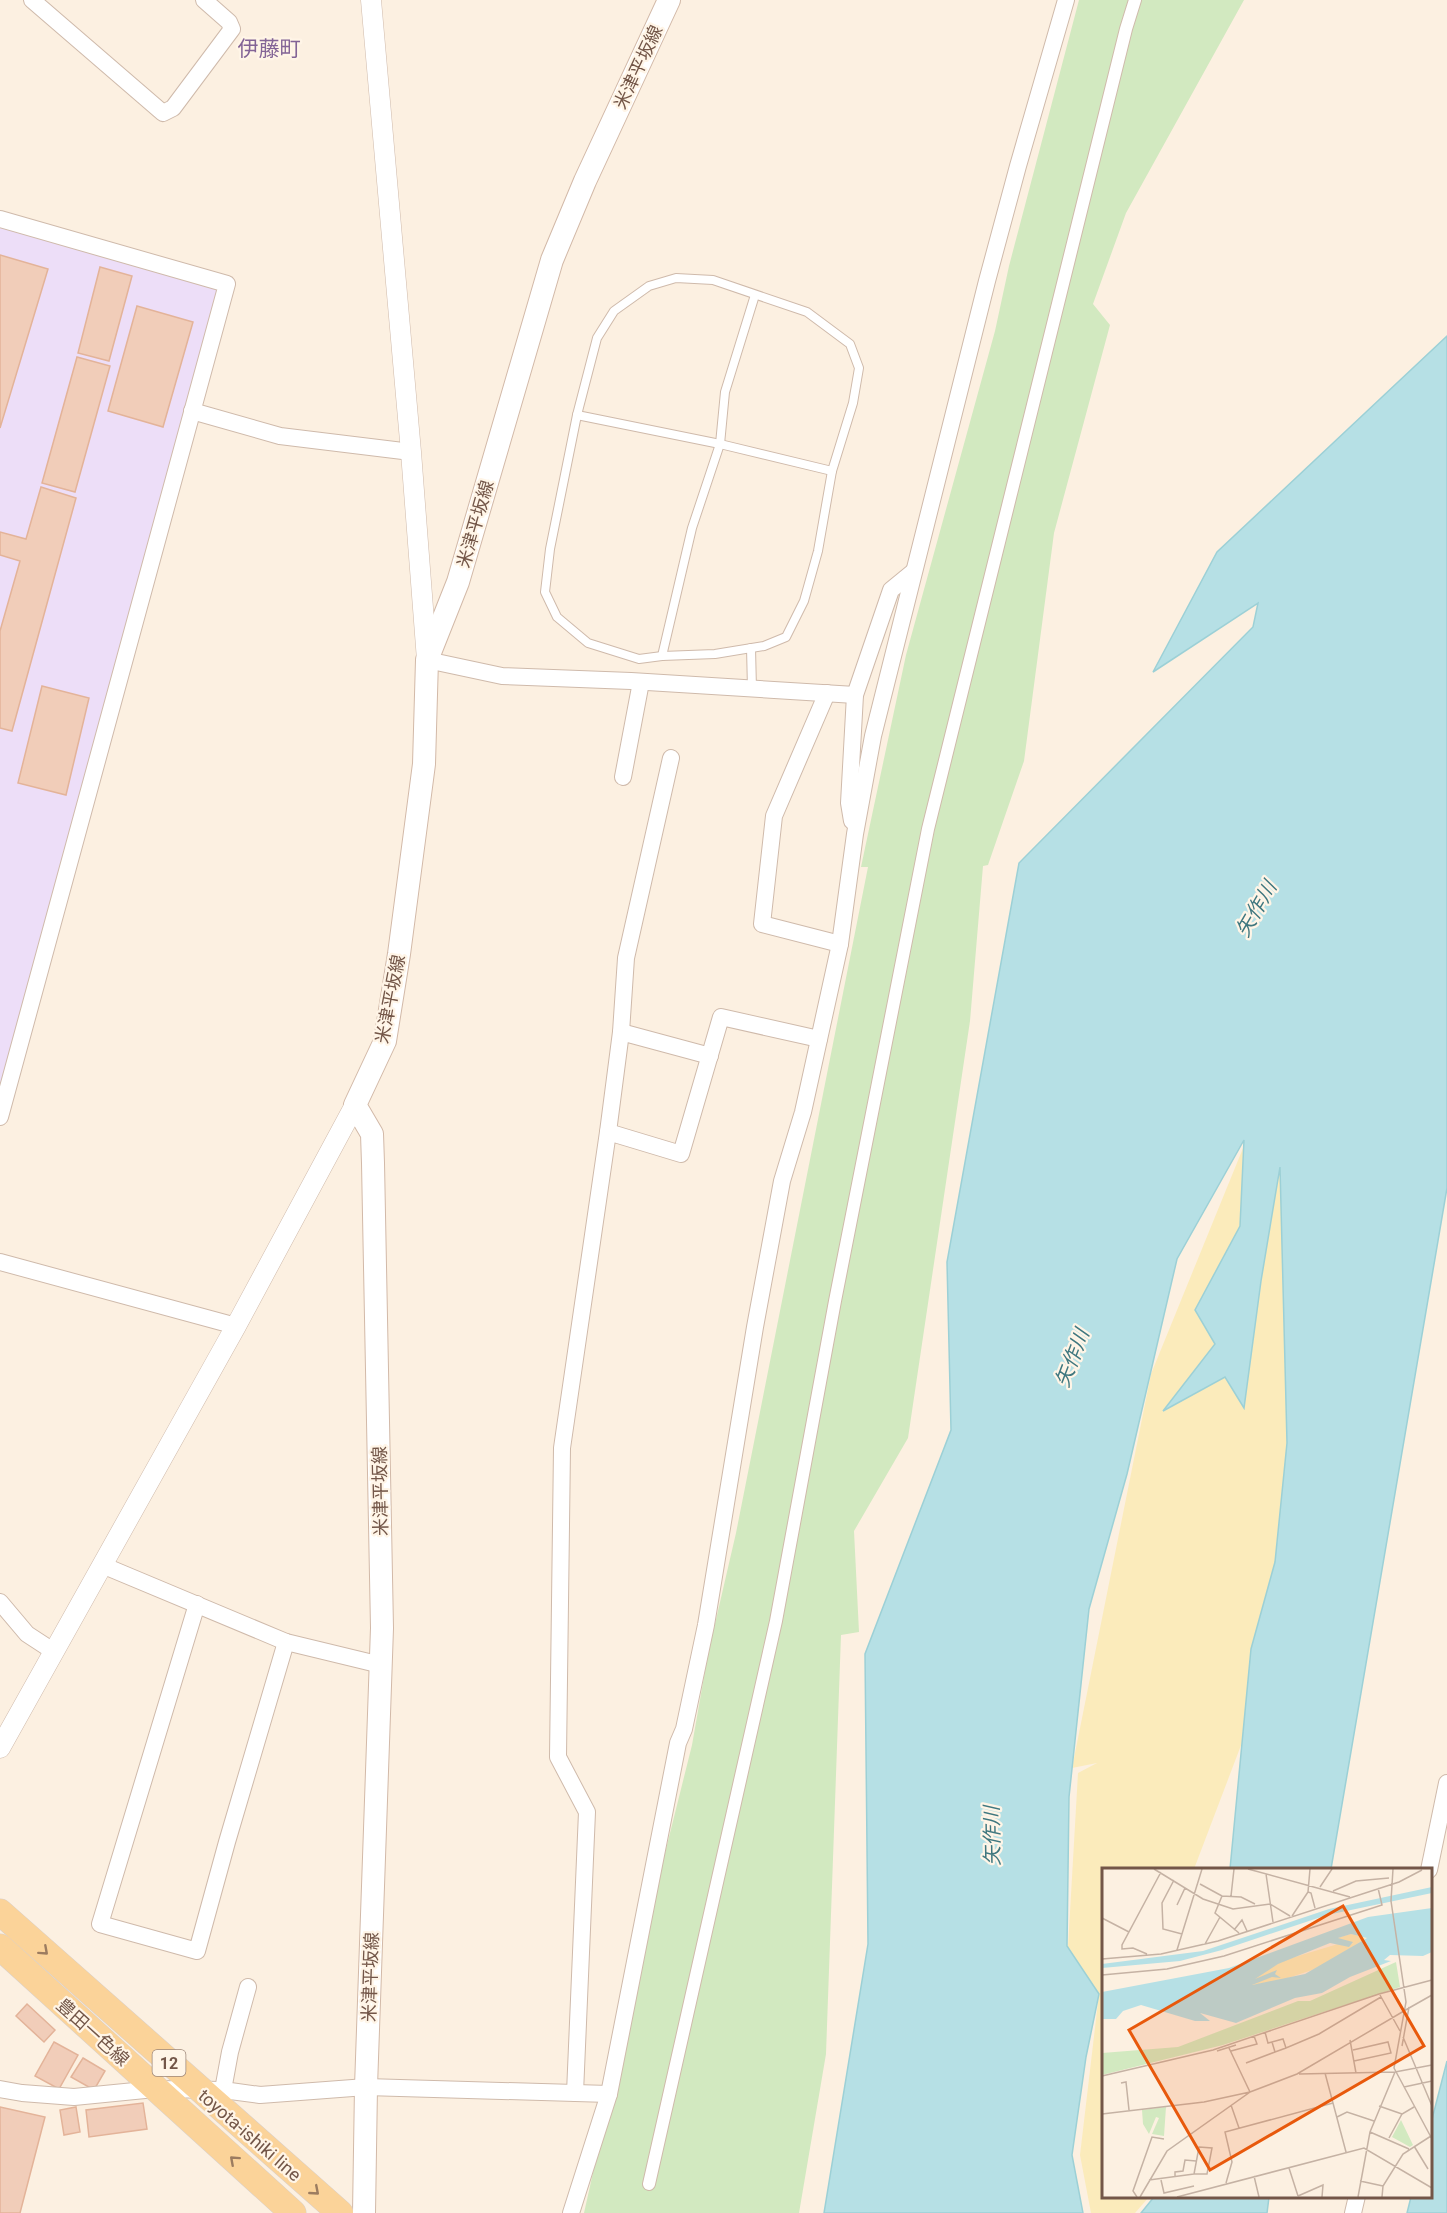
<svg xmlns="http://www.w3.org/2000/svg" width="1447" height="2213" font-family="Roboto,'Noto Sans JP',sans-serif">
  <rect width="100%" height="100%" fill="#fcf0e1"/>
  <path fill="#eddef8" d="M0 225 213 285 218 291 0 1090Z"/>
  <path fill="#d2e9c0" d="M1079 0H1244L1126 213 1093 304 1110 325 1054 533 1024 761 988 865 983 866 970 1021 908 1438 854 1531 859 1632 841 1635 826 2054 799 2213H584L660 1873 692 1745 708 1654 736 1533 868 867H861L906 655 995 331 1009 266Z"/>
  <path fill="#fbebbb" d="M1283 1050 1327 1337 1243 1740 1194 1869 1104 1870V2196L1149 2197 1135 2213H1091L1080 2155 1099 1994 1068 1947 1078 1773 1097 1763 1072 1768 1151 1374Z"/>
  <g fill="#b6e0e5" stroke="#9cd0d6" stroke-width="1.5">
    <path d="M1447 336V1188L1331 1869H1230L1251 1649 1275 1562 1287 1443 1280 1167 1261 1281 1244 1408 1225 1377 1163 1411 1215 1344 1195 1310 1240 1226 1244 1140 1177 1259 1127 1474 1089 1609 1069 1797 1067 1946 1099 1994 1086 2057 1072 2155 1083 2213H824L868 1944 865 1654 951 1430 947 1262 1019 863 1253 627 1258 603 1153 672 1217 552Z"/>
    <path d="M1447 2061V2213H1407L1411 2197 1430 2196 1431 2123Z"/>
    <path d="M1154 2197V2196L1269 2197 1267 2213H1141Z"/>
  </g>
  <g fill="#f1cdb9" stroke="#e3b399" stroke-width="1.5">
    <path d="M0 255 48 269 0 428Z"/>
    <path d="M100 267 132 276 109 361 78 353Z"/>
    <path d="M137 306 193 322 163 427 108 411Z"/>
    <path d="M77 357 110 366 75 492 42 483Z"/>
    <path d="M41 487 76 498 12 731 0 728V631L20 561 0 555V532L26 539Z"/>
    <path d="M42 686 89 698 66 795 18 783Z"/>
    <path d="M27 2004 55 2030 44 2042 16 2016Z"/>
    <path d="M54 2042 78 2055 59 2089 35 2076Z"/>
    <path d="M83 2058 105 2071 94 2090 71 2077Z"/>
    <path d="M143 2103 147 2129 89 2137 86 2110Z"/>
    <path d="M0 2107 45 2117 20 2213H0Z"/>
    <path d="M76 2107 80 2132 64 2135 60 2110Z"/>
  </g>
  <g fill="none" stroke-linecap="round" stroke-linejoin="round">
    <g stroke="#cfbaab" stroke-width="10">
      <g id="service">
        <path d="M676 278 713 280 807 312 850 344 859 368 853 403 832 471 818 551 804 601 786 637 764 646 715 654 662 656 639 659 588 643 557 617 545 592 550 549 577 415 597 338 614 311 649 286Z"/>
        <path d="M577 415 720 444 832 471"/>
        <path d="M751 648 752 689"/>
        <path d="M662 656 692 528 720 444 725 392 755 295"/>
      </g>
    </g>
    <g stroke="#cfbaab" stroke-width="14">
      <path id="pedestrian" d="M649 2184 776 1621 835 1301 928 829 1126 29 1135 0"/>
    </g>
    <g stroke="#cfbaab" stroke-width="18">
      <g id="minor">
        <path d="M32 0 163 113 173 108 232 29 229 22 204 0"/>
        <path d="M0 219 227 284 0 1117"/>
        <path d="M192 411 280 436 411 452"/>
        <path d="M427 660 502 676 631 681 855 695"/>
        <path d="M827 693 774 816 762 924 840 944"/>
        <path d="M623 777 641 682"/>
        <path d="M852 821 849 803 855 695 891 590 913 572"/>
        <path d="M621 1032 626 958 671 758"/>
        <path d="M608 1132 621 1032 710 1056"/>
        <path d="M0 1262 236 1326"/>
        <path d="M102 1565 286 1642 381 1665"/>
        <path d="M0 1602 27 1634 53 1651"/>
        <path d="M197 1604 100 1924 197 1951 227 1842 286 1642"/>
        <path d="M1429 1870 1447 1783"/>
        <path d="M0 2089 22 2093 74 2097 155 2089 223 2090 260 2095 366 2087 609 2094"/>
        <path d="M223 2090 230 2052 248 1987"/>
        <path d="M575 2093 587 1812 558 1757 562 1448 608 1132 681 1154 721 1017 819 1039"/>
        <path d="M571 2213 609 2094 678 1743 684 1729 706 1625 755 1327 782 1181 803 1112 840 944 855 834 873 736 987 281 1018 166 1066 0"/>
        <path d="M1353 2213 1357 2196"/>
      </g>
    </g>
    <g stroke="#cfbaab" stroke-width="21">
      <g id="tertiary">
        <path d="M371 0 411 452 427 660"/>
        <path d="M0 1748 236 1326 355 1105"/>
      </g>
    </g>
    <g stroke="#d2b9a8" stroke-width="24">
      <path id="secondary" d="M364 2213 366 2087 382 1628 373 1163 372 1134 355 1105 385 1041 399 954 424 764 427 660 458 582 552 260 585 181 669 0"/>
    </g>
    <g stroke="#d8d0cc" stroke-width="27">
      <g id="primary">
        <path d="M0 1912 340 2213"/>
        <path d="M0 1947 293 2213"/>
      </g>
    </g>
    <use href="#service" stroke="#fff" stroke-width="8"/>
    <use href="#pedestrian" stroke="#fff" stroke-width="12"/>
    <use href="#minor" stroke="#fff" stroke-width="16"/>
    <use href="#tertiary" stroke="#fff" stroke-width="20"/>
    <use href="#secondary" stroke="#fff" stroke-width="22"/>
    <use href="#primary" stroke="#fbd399" stroke-width="26"/>
  </g>
  <defs><path id="oneway-chevron" d="M-2-3.5L2.5 0L-2 3.5" fill="none" stroke-width="1.6" stroke-linecap="round" stroke-linejoin="round" transform="scale(1.5)"/></defs>
  <g stroke="#9c7c60">
    <use href="#oneway-chevron" transform="translate(44 1951) rotate(42)"/>
    <use href="#oneway-chevron" transform="translate(234 2160) rotate(-138)"/>
    <use href="#oneway-chevron" transform="translate(315 2191) rotate(41)"/>
  </g>
  <g text-anchor="middle" dominant-baseline="central" stroke-width="4.5" stroke-linejoin="round" paint-order="stroke">
    <rect fill="#fff5e7" stroke="#9d8678" stroke-width="1.5" x="152.5" y="2050" width="33" height="26" rx="4.5"/>
    <g font-size="16" font-weight="bold" fill="#735648">
      <text x="169" y="2063">12</text>
    </g>
    <g font-size="18" fill="#735648" stroke="#fff5e7">
      <text transform="translate(638 67) rotate(-65)">米津平坂線</text>
      <text transform="translate(475 524) rotate(-74)">米津平坂線</text>
      <text transform="translate(390 999) rotate(-79)">米津平坂線</text>
      <text transform="translate(380 1491) rotate(-91)">米津平坂線</text>
      <text transform="translate(370 1977) rotate(-88)">米津平坂線</text>
      <text transform="translate(93 2032) rotate(42)">豊田一色線</text>
      <text transform="translate(250 2135) rotate(41)">toyota-ishiki line</text>
    </g>
    <g font-size="20" font-style="italic" fill="#3f777f" stroke="#fff5e7">
      <text transform="translate(1256 909) rotate(-60)">矢作川</text>
      <text transform="translate(1072 1358) rotate(-69)">矢作川</text>
      <text transform="translate(992 1836) rotate(-91)">矢作川</text>
    </g>
    <g font-size="21" fill="#836496" stroke="#fff5e7">
      <text x="269" y="49">伊藤町</text>
    </g>
  </g>
  <g transform="translate(1102 1868)">
    <rect width="330" height="330" fill="#fcf0e1"/>
    <path d="M294 94 298 119 121 177 0 207V185L76 179 196 133H208ZM64 239 62 268 50 266 57 250 54 249 47 266 41 256 40 242ZM299 252 311 277 308 279 290 269Z" fill="#d2e9c0"/>
    <path d="M249 66 264 70 219 99 177 113 138 119 163 98 236 76H251L235 70Z" fill="#fbebbb"/>
    <path d="M330 19V25L225 47 120 82 78 93 0 100V96L101 83 227 41ZM330 40V84L321 88 288 87 282 92 289 93 248 109 220 125 193 130 134 155 98 145 108 153H93L39 137 21 143 14 151H0V124L127 100 266 49ZM249 66 265 70 203 106 150 117 170 109 179 110 173 106 175 102 153 111 176 96 228 75 247 79 251 74 236 70Z" fill="#b6e0e5" fill-rule="evenodd"/>
    <path fill="none" stroke="#c5b2a4" stroke-width="1.5" d="M52 1 101 31 131 41 168 36 188 48M146 1 248 29M208 1 206 24 209 25 213 40M291 1 289 33 304 134 292 200 330 271M164 6 171 54M72 12 60 35 61 61 80 66M98 16 120 28M218 19 230 1M231 23 254 13 287 10M129 28 132 1M75 37 83 20M190 48 206 24M0 50 27 64M132 62 140 52 145 63M137 65 113 45 120 28 139 29 153 36M103 76 118 49M75 82 100 1M45 86 31 80 20 81V77L59 4M0 91 59 86 116 73 297 14 320 2M0 107 65 101 122 88 280 37 276 20M278 127 298 163M307 140 330 127M163 164 166 175 181 171 184 180 217 166 279 129M301 169 330 238M248 172 254 205M170 174 173 184 184 180M300 178 307 139M251 182 286 174 289 185 252 193M115 183 134 177M129 183 155 176 152 168M144 195 173 184M223 205 244 284M197 206 293 204 330 197M0 208 111 182 277 126 330 112M19 215 24 214 27 242M302 219 330 213M129 237 137 260M277 238 300 246M0 246 102 234 148 224 195 206 307 140M235 249 245 244 272 253M268 264 307 281M287 270 300 246 312 239M312 278 326 301M97 279 110 280 105 306H92ZM187 300 196 328M152 308 157 329M73 310V304L81 303 83 292 94 293M47 312 92 306M59 312 62 325 92 318M258 313 281 318M124 315 130 294 123 264 231 235M196 328 221 317 220 329M35 329 31 323 50 269 62 271M38 329 65 283 148 224 127 180M75 329 262 280 330 320M256 329 268 264 293 204M280 329 281 318 301 286 329 268"/>
    <path fill="#e8590c" fill-opacity="0.15" stroke="#e8590c" stroke-width="3" d="M241 38 322 178 108 302 27 162Z"/>
    <rect width="330" height="330" fill="none" stroke="#735648" stroke-width="3"/>
  </g>
</svg>
